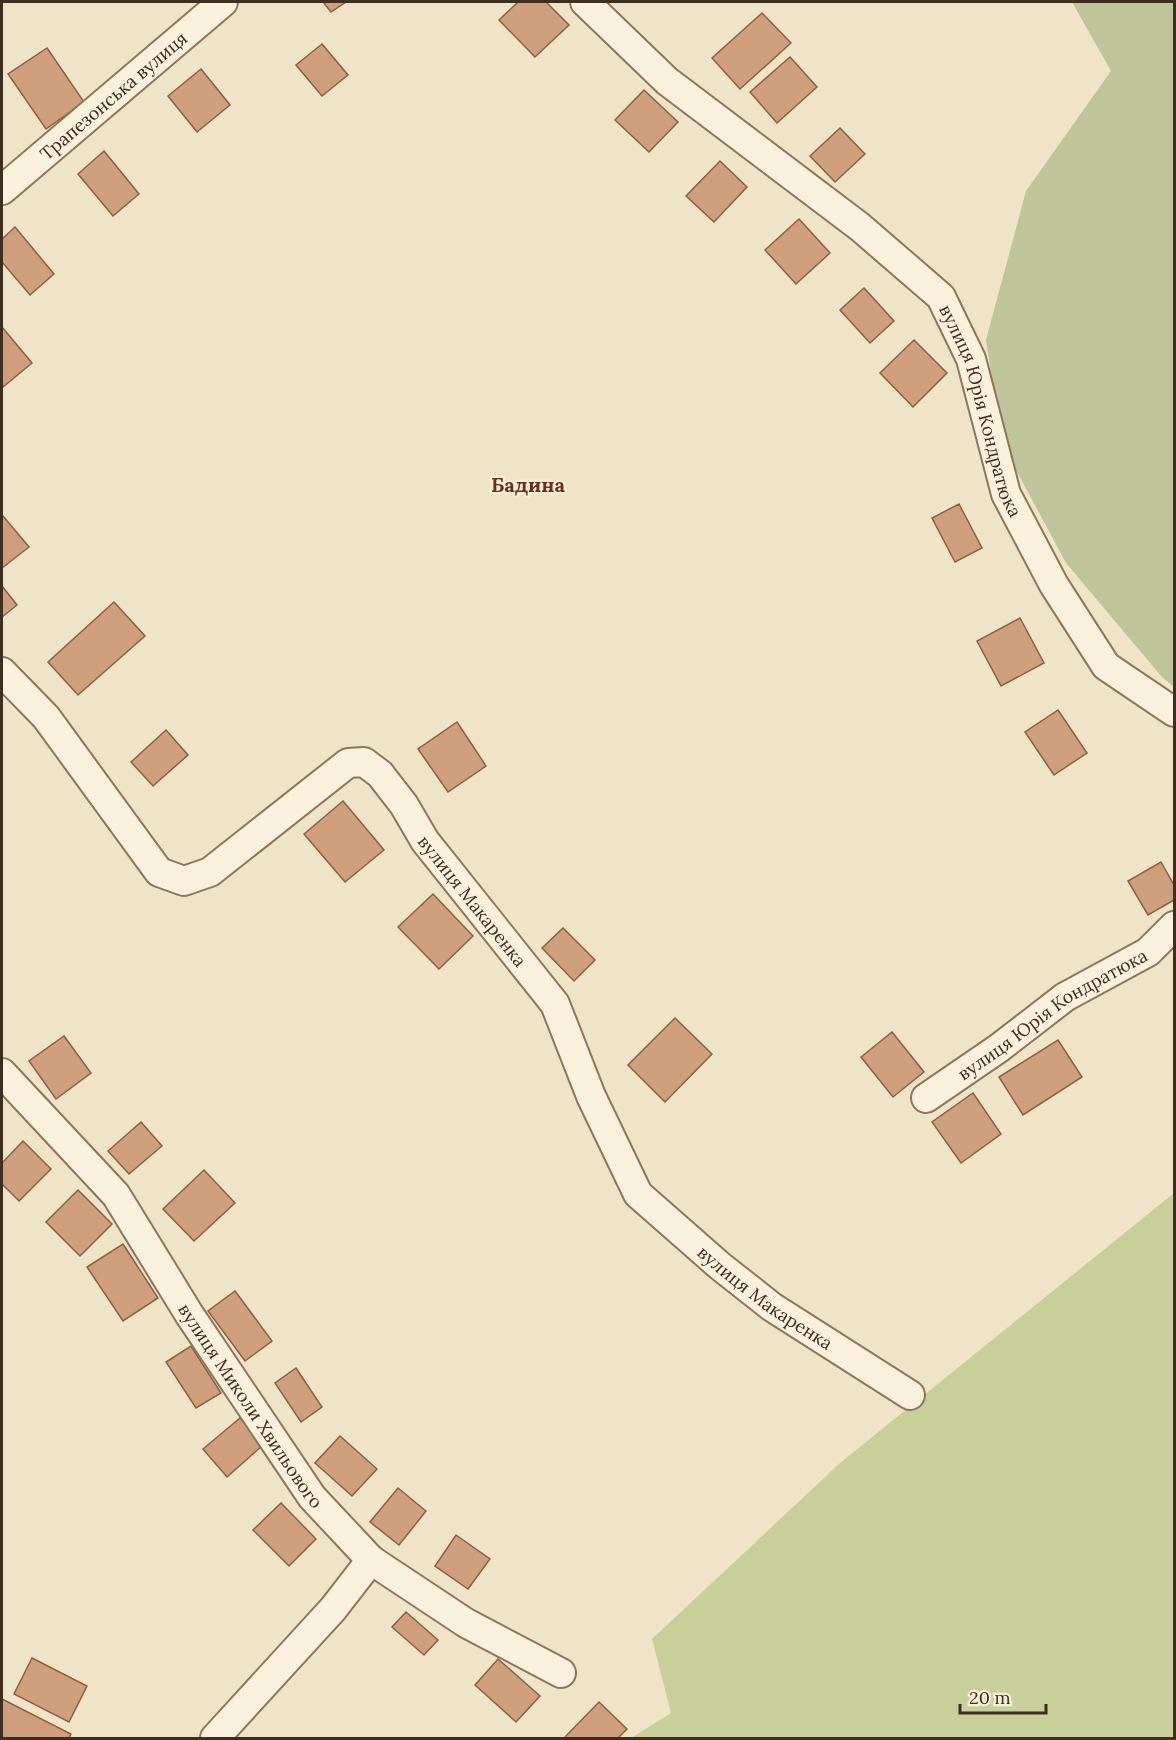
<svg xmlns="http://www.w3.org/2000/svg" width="1176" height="1740" font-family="Lora,serif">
  <rect width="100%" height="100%" fill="#f0e4c8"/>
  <path fill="#c9cf9b" d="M1174 1193V1738H631L671 1713 652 1639 840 1463Z"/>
  <path fill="#bfc49a" d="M1072 2H1174V687L1162 677 1066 563 1001 442 986 340 1026 191 1111 71Z"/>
  <g fill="#cf9f7d" stroke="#8d5f41" stroke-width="1.5">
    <path d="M323 2H346L331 12Z"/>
    <path d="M518 2H546L569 25 535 57 499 20Z"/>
    <path d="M762 13 791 43 740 89 712 58Z"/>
    <path d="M322 44 348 75 322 96 296 65Z"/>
    <path d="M47 48 84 102 46 129 8 74Z"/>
    <path d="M790 57 817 87 777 123 750 92Z"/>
    <path d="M201 69 230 105 197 132 168 96Z"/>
    <path d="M644 90 678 122 649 152 615 120Z"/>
    <path d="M840 128 865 154 835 182 810 156Z"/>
    <path d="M104 151 139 194 113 216 78 174Z"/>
    <path d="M720 161 747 187 714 222 686 196Z"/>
    <path d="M799 219 830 253 796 284 765 250Z"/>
    <path d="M15 227 54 274 30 295 2 262V239Z"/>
    <path d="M864 288 894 321 870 343 840 310Z"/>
    <path d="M2 327 32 363 3 387 2 386Z"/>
    <path d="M914 340 947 373 913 407 880 373Z"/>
    <path d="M959 504 982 548 955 562 932 518Z"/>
    <path d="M3 516 29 547 2 568V517Z"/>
    <path d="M2 586 17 605 2 617Z"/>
    <path d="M114 602 145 636 78 695 48 662Z"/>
    <path d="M1020 618 1044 663 1001 686 977 641Z"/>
    <path d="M1058 710 1087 753 1054 775 1025 732Z"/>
    <path d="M457 722 486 766 448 792 418 749Z"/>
    <path d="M166 730 188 755 153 786 131 762Z"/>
    <path d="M343 801 384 850 345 882 304 834Z"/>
    <path d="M1161 862 1174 885V900L1148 915 1128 881Z"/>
    <path d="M433 894 473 936 439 969 398 927Z"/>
    <path d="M563 928 595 960 574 981 542 948Z"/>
    <path d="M675 1018 712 1054 665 1102 628 1065Z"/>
    <path d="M892 1032 924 1072 893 1097 861 1057Z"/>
    <path d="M64 1036 91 1073 56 1099 29 1061Z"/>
    <path d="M1058 1040 1082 1077 1023 1115 999 1077Z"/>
    <path d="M973 1093 1001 1134 961 1163 932 1122Z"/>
    <path d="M141 1122 162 1146 129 1174 108 1151Z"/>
    <path d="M23 1141 51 1169 19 1201 2 1184V1163Z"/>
    <path d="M204 1170 235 1203 194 1241 163 1209Z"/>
    <path d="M78 1190 112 1224 80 1256 46 1222Z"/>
    <path d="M123 1244 158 1298 123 1321 87 1267Z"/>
    <path d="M235 1291 272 1341 245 1361 208 1311Z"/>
    <path d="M191 1346 221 1393 196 1408 166 1362Z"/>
    <path d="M296 1368 322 1407 301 1422 275 1383Z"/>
    <path d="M240 1418 263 1445 227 1477 203 1449Z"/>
    <path d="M340 1436 377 1469 352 1496 315 1463Z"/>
    <path d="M398 1488 426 1511 399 1545 370 1522Z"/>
    <path d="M281 1503 316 1539 289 1566 253 1530Z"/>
    <path d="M456 1535 490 1559 468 1589 435 1566Z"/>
    <path d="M406 1612 438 1640 424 1655 392 1627Z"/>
    <path d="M32 1658 87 1686 69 1722 14 1694Z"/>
    <path d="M498 1659 540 1696 516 1722 475 1685Z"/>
    <path d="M2 1699 71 1734 69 1738H2Z"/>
    <path d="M599 1702 627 1729 618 1738H567L565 1737Z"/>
  </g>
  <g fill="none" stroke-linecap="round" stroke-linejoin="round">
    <g stroke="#8d765c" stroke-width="32">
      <g id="minor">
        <path id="s1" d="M585 2 667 81 860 227 941 297 971 359 1006 494 1054 585 1106 666 1174 712"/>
        <path id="s2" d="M2 190 223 2"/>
        <path id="s3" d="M2 672 46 717 159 872 184 881 210 872 348 763 364 762 380 774 404 805 425 841 555 1004 591 1096 638 1194 720 1266 772 1307 910 1395"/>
        <path id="s4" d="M2 1073 116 1195 189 1314 312 1497 371 1560 466 1623 561 1673"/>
        <path id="s5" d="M926 1098 999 1048 1065 997 1148 952 1174 926"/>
        <path d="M215 1738 333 1609 371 1560"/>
      </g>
    </g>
    <use href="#minor" stroke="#faf1dc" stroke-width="28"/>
  </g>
  <g text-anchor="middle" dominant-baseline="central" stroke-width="4.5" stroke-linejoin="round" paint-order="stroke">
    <g font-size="18" fill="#3d2e20" stroke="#f7eed8">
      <text stroke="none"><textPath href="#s2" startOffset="146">Трапезонська вулиця</textPath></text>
      <text stroke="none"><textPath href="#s1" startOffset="584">вулиця Юрія Кондратюка</textPath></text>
      <text stroke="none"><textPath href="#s3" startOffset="678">вулиця Макаренка</textPath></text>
      <text stroke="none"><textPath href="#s5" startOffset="152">вулиця Юрія Кондратюка</textPath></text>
      <text stroke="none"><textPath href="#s3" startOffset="1182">вулиця Макаренка</textPath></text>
      <text stroke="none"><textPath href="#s4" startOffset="417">вулиця Миколи Хвильового</textPath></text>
    </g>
    <g font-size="20" font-weight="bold" fill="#6b2e1e" stroke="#f7eed8">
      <text x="528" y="484">Бадина</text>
    </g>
  </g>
  <rect width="1176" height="1740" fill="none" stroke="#3d2e20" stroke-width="6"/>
  <path d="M960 1704v9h86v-9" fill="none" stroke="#3d2e20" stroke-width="3"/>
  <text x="969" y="1704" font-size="18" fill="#3d2e20" stroke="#f7eed8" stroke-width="4.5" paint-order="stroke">20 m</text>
</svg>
